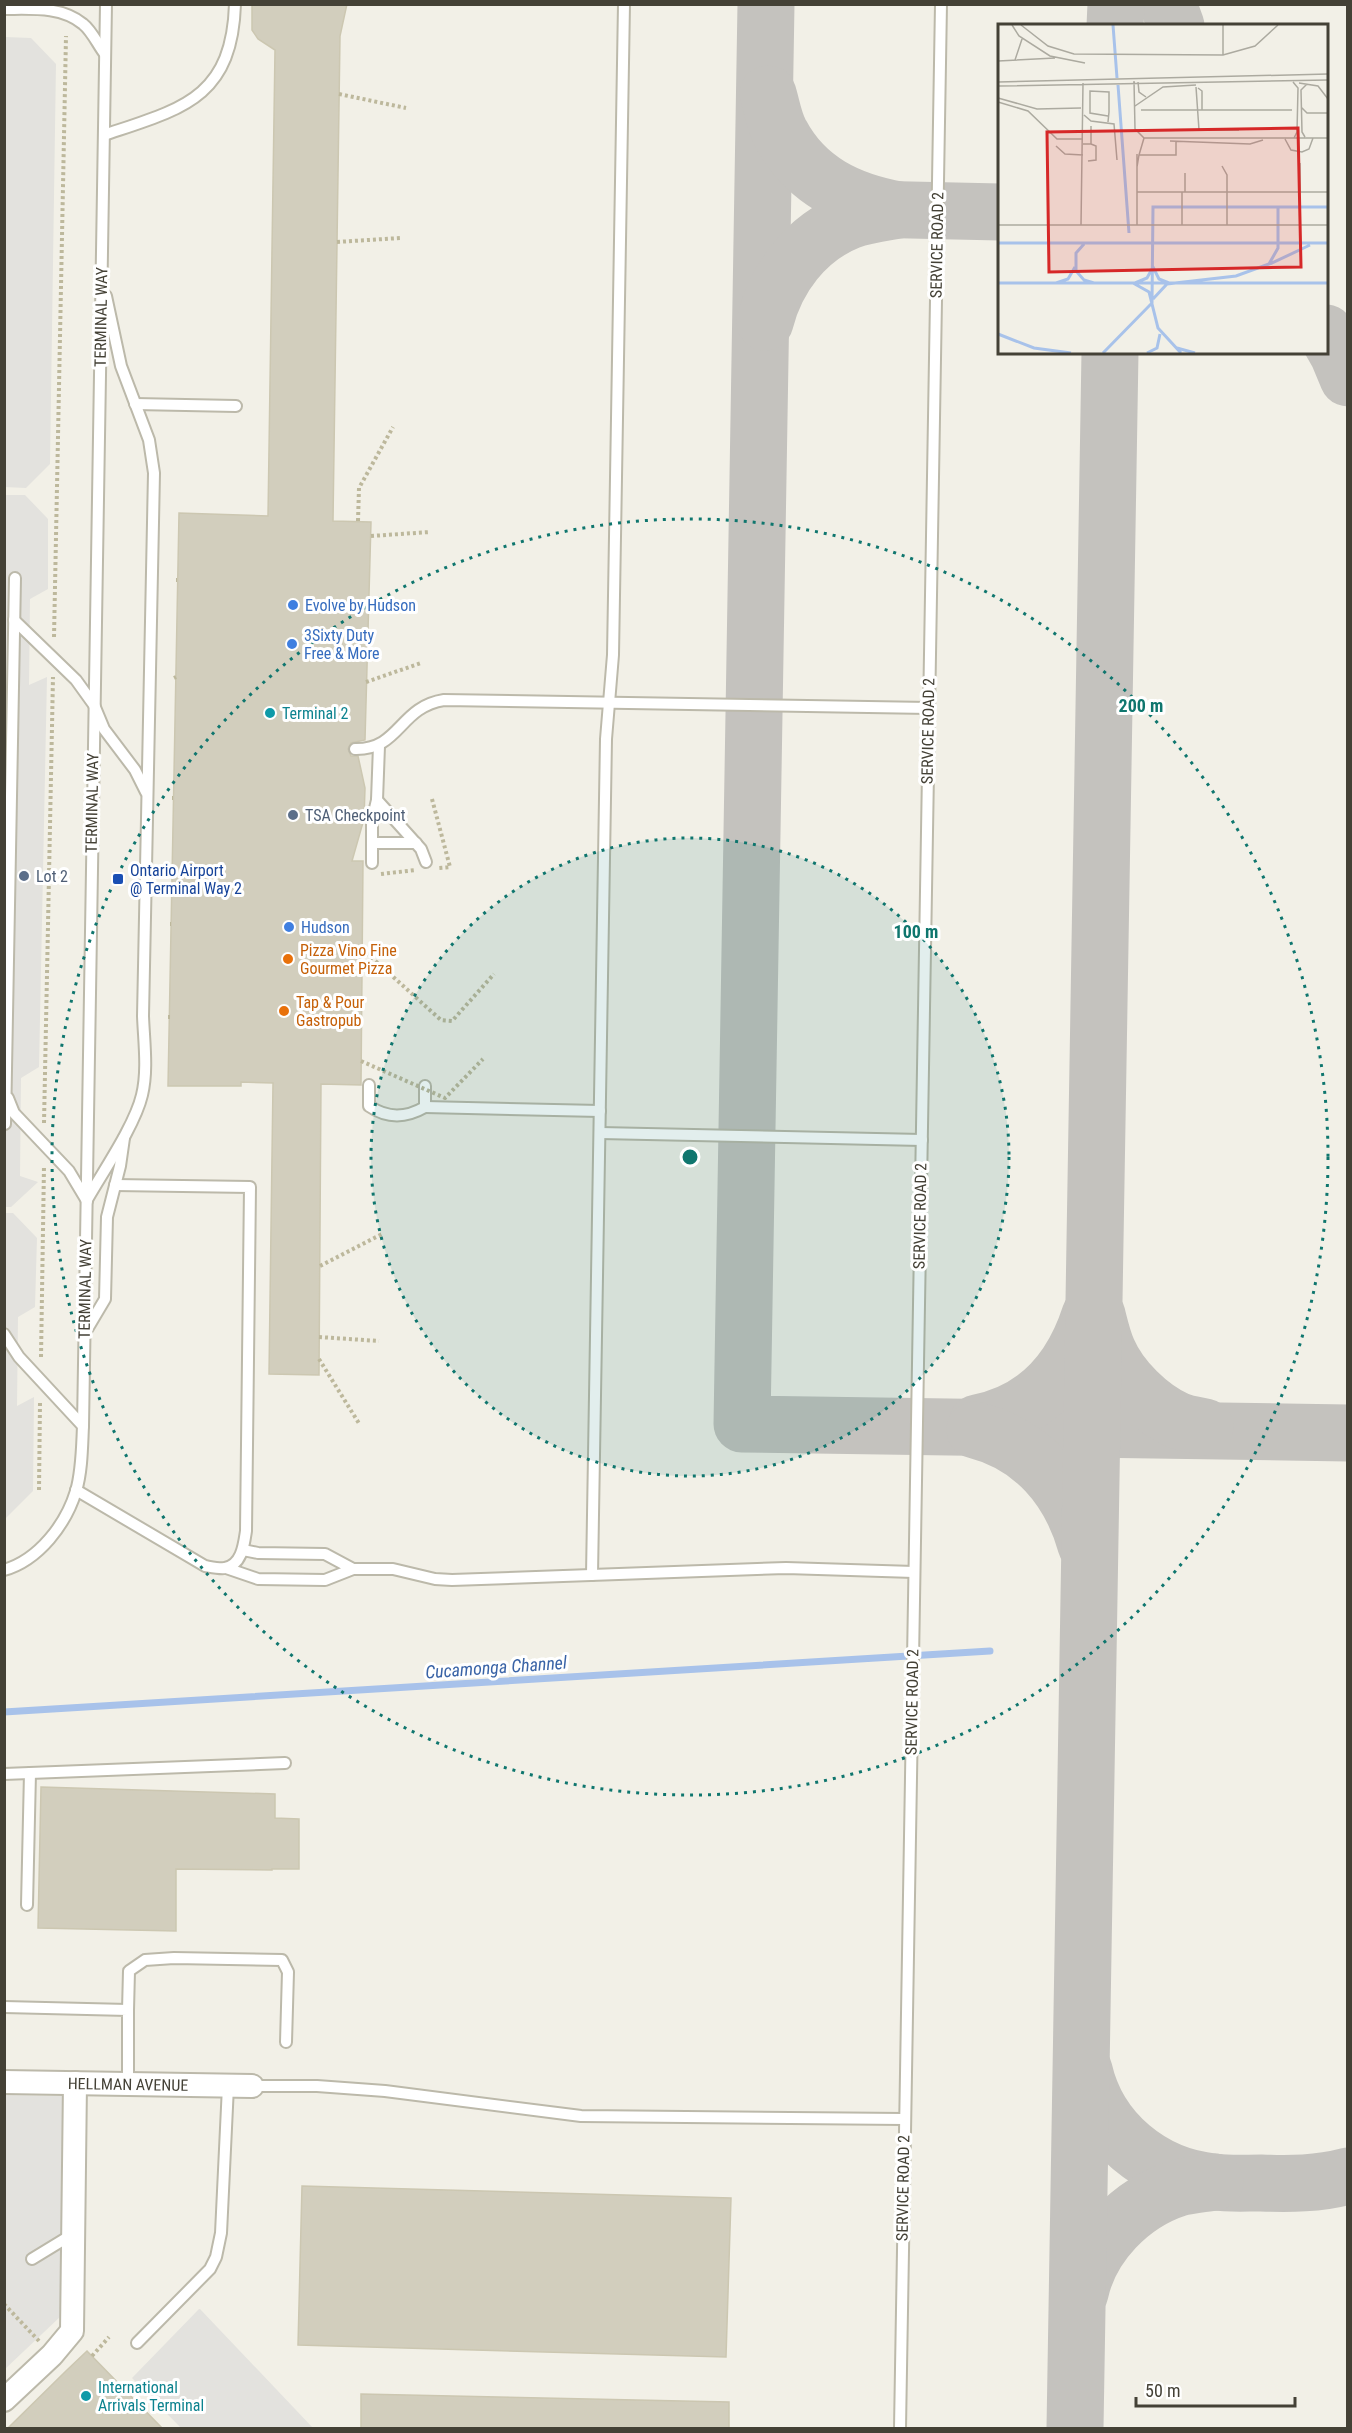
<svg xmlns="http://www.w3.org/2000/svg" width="1352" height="2433" font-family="'Roboto Condensed',sans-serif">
  <rect width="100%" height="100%" fill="#f2f0e7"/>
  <g fill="#e3e2de">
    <path d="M5 37 31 38 56 64 50 464 26 488 4 487Z"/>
    <path d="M5 495H25L48 519V589L30 599 29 685 47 677 39 1067 21 1078 20 1176 38 1182 11 1207H5Z"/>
    <path d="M5 1213H13L37 1238 35 1307 18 1317 17 1406 34 1397 33 1491 5 1519Z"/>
    <path d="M5 2095 68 2096 62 2315 5 2369Z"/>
    <path d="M199 2309H200L313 2428H181L132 2378Z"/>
  </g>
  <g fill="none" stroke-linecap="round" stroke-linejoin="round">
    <path stroke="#a8c2ea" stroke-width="7" d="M4 1712 990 1651"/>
    <g stroke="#c4c2be" stroke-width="57">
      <path d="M766 4 742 1424 1348 1433"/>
      <path d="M1168 4 1176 26"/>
      <path d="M1115 26 1116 4"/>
      <path d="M866 209 1000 212"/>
      <path d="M765 322C776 278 806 238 849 221 865 215 882 213 899 210 849 201 806 181 781 134 774 122 772 107 768 94"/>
      <path d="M1326 333 1338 354 1348 378"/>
      <path d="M1097 1315C1100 1327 1103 1340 1108 1351 1120 1379 1150 1408 1177 1420 1186 1424 1196 1425 1205 1427"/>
      <path d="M977 1423C1036 1412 1072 1371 1090 1315"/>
      <path d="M975 1430C1033 1445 1070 1488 1086 1545"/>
      <path d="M1084 2070C1098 2132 1152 2176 1214 2182 1230 2184 1245 2183 1261 2183 1290 2184 1318 2184 1348 2176"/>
      <path d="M1080 2293C1090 2245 1131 2203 1178 2188 1190 2185 1203 2184 1215 2182"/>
      <path d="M1075 2428 1110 352"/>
    </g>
  </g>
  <g fill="#d2cebd" stroke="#ccc7b1" stroke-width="1.5">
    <path d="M252 4H347L340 36 333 521 371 522 365 740 351 743 348 749 351 756H358L365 788 364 819 352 861H363L361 1085 321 1084 319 1375 269 1374 273 1083 241 1082V1086H168L179 513 268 516 275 50 258 39 252 30Z"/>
    <path d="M41 1787 275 1794V1818L299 1819V1869H272V1870L176 1869V1931L38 1928Z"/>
    <path d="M302 2186 731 2198 726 2357 298 2345Z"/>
    <path d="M87 2351 162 2428H8L67 2370Z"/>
    <path d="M361 2394 729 2402V2428H361Z"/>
  </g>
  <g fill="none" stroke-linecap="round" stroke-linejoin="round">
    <g stroke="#bcb9aa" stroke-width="14">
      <g id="service">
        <path d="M4 9C31 9 61 6 83 24 92 31 98 45 105 54"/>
        <path d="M104 135C181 109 232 99 235 4"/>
        <path d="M135 404 236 406"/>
        <path d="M14 620 76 680 94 705 104 729 135 770 146 792"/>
        <path d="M355 749C400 750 399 707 444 700L929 708"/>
        <path d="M377 800 421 849 426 862"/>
        <path d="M372 843H416"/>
        <path d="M372 863V821L377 800 379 746"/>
        <path d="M369 1085V1106C388 1119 406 1118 425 1107V1086"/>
        <path d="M8 1098 14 1113 69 1171 87 1201"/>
        <path d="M425 1107 600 1111"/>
        <path d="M5 1124 15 578"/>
        <path d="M600 1133 922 1140"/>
        <path d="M88 1198C104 1170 135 1125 142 1095 148 1070 144 1042 143 1016L154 473 149 440 121 366 106 296"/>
        <path d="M86 1331 105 1299 107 1217 120 1166 124 1138"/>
        <path d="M4 1334 19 1357 83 1426"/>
        <path d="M76 1490 205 1566C211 1567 220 1569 225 1568 242 1565 244 1544 246 1531L250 1187 115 1185"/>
        <path d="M226 1568 258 1579 325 1580 353 1569 325 1554 258 1553 243 1550"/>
        <path d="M353 1569H393L435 1579 452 1580 786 1568 914 1572"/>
        <path d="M4 1570C39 1560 66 1524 76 1491 82 1471 82 1447 83 1426L106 4"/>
        <path d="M592 1575 606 739 613 655 624 4"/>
        <path d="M4 1774 285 1763"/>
        <path d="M27 1905 30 1773"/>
        <path d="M4 2007 128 2010V2084"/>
        <path d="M128 2010 129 1971 145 1960 174 1958 282 1960 288 1972 286 2042"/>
        <path d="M252 2086H317L385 2091 581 2116 904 2119"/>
        <path d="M32 2259 73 2234"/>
        <path d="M137 2343 210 2269 216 2257 221 2233 228 2086"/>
        <path d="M900 2428 941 4"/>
      </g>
    </g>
    <g stroke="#bcb9aa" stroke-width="26">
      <g id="minor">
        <path id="s1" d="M4 2082 252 2086"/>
        <path d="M4 2400 52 2355 72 2331 75 2083"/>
      </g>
    </g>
    <g stroke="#bdb89c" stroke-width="4" stroke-dasharray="3 3" stroke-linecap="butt">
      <path d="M339 94 406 108"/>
      <path d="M337 242 400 238"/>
      <path d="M358 521 359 488 393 427"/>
      <path d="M371 536 430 532"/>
      <path d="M176 580H177"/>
      <path d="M54 637 66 36"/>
      <path d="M174 678 176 677"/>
      <path d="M366 682 421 663"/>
      <path d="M172 798H173"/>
      <path d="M432 799 450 867 438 868"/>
      <path d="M381 874 416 870"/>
      <path d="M170 924H171"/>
      <path d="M362 949 441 1020 452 1021 494 974"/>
      <path d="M168 1017H170"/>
      <path d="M44 1123 53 677"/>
      <path d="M320 1266 382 1234"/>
      <path d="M319 1337 379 1341"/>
      <path d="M41 1357 44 1166"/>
      <path d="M319 1359 360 1425"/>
      <path d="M39 1490 40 1403"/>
      <path d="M4 2304 39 2341"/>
      <path d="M92 2356 109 2337"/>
    </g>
    <use href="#service" stroke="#fff" stroke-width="10"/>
    <use href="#minor" stroke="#fff" stroke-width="22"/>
    <path stroke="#bdb89c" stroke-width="4" stroke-dasharray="3 3" stroke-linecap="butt" d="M361 1061 445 1098 483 1059"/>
  </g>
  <circle cx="690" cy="1157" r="319" fill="#0f766e" fill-opacity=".12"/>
  <g fill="none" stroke="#0f766e" stroke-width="3" stroke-dasharray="3 6">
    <circle cx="690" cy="1157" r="319"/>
    <circle cx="690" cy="1157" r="638"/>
  </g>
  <g fill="#3f7fe0" stroke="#fff" stroke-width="2">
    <circle cx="293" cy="605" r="6"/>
    <circle cx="292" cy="644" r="6"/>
    <circle cx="289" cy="927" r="6"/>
  </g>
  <g fill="#0f9aa8" stroke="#fff" stroke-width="2">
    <circle cx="270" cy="713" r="6"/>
    <circle cx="86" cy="2396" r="6"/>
  </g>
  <g fill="#5c6f8a" stroke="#fff" stroke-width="2">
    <circle cx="293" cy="815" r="6"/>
    <circle cx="24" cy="876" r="6"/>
  </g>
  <rect fill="#1a4fb4" stroke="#fff" stroke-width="2" x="112" y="873" width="12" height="12" rx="3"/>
  <g fill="#e8710a" stroke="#fff" stroke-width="2">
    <circle cx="288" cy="959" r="6"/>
    <circle cx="284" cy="1011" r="6"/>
  </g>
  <g text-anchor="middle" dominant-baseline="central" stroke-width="6" stroke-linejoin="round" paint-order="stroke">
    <g font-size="16" fill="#444136" stroke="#fff">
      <text transform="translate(937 245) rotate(-89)">SERVICE ROAD 2</text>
      <text transform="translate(101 317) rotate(-89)">TERMINAL WAY</text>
      <text transform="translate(928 731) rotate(-89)">SERVICE ROAD 2</text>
      <text transform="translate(92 803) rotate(-89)">TERMINAL WAY</text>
      <text transform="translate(920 1216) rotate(-89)">SERVICE ROAD 2</text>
      <text transform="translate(85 1289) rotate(-89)">TERMINAL WAY</text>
      <text transform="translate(912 1702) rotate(-89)">SERVICE ROAD 2</text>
      <text stroke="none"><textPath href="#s1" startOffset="124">HELLMAN AVENUE</textPath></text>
      <text transform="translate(903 2188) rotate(-89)">SERVICE ROAD 2</text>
    </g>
    <g font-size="16" fill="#366cbe" stroke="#fff" text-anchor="start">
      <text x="305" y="605">Evolve by Hudson</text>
      <text x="304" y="635">3Sixty Duty<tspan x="304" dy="18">Free &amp; More</tspan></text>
      <text x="301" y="927">Hudson</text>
    </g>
    <g font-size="16" fill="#0d838f" stroke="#fff" text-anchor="start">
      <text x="282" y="713">Terminal 2</text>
      <text x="98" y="2387">International<tspan x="98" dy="18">Arrivals Terminal</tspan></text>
    </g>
    <g font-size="16" fill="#4e5e75" stroke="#fff" text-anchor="start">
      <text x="305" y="815">TSA Checkpoint</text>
      <text x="36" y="876">Lot 2</text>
    </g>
    <g font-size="16" fill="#164399" stroke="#fff" text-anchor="start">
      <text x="130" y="870">Ontario Airport<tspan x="130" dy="18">@ Terminal Way 2</tspan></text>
    </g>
    <g font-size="16" fill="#c56008" stroke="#fff" text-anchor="start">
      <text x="300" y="950">Pizza Vino Fine<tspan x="300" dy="18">Gourmet Pizza</tspan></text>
      <text x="296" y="1002">Tap &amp; Pour<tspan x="296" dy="18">Gastropub</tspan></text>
    </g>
    <g font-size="18" font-style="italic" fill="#3963a6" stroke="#fff">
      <text transform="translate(496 1667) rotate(-4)">Cucamonga Channel</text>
    </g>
  </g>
  <g transform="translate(998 24)">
    <rect width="330" height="330" fill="#f2f0e7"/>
    <path fill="none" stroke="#a8c2ea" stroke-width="3" d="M115 1 119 54M120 61 131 209M0 219H330M86 220 78 229V247L86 256 96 259M272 240 312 221M0 259H330M58 259 70 255 77 243M135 259 151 268 160 304 183 329M137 259 149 254 155 243 161 255 171 259M155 275 169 260 238 252 271 240 280 224V183M0 310 36 324 73 329M179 324 197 329M105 329 154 279 155 183H330M149 329 159 324 162 310"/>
    <path fill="none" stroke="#acaaa0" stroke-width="1.5" d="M14 1 21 12 52 32 87 39M23 1 50 22 76 30 225 31 257 22 280 1M225 1V31M17 36 24 15M0 37 57 34M136 57 137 105 146 114H330M0 58 330 50M140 58 141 68 148 73M295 58 300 64 299 108 296 114M301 59 320 62 330 75M0 62 330 56M198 63 201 106M200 64 204 67V86M0 74 39 85 83 84M0 78 30 87 59 115H85M137 82 165 63 198 61M303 83 309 89H330M143 86H294M86 91 93 97 116 100 119 136M110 98 111 88V68L92 67V89L110 92M184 106H241M307 113 304 108 303 66 309 60M146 114 141 131H178V118M287 115 293 126 304 128 311 125 315 114M172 117 252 120 265 116M85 120H93V102M58 122 67 130 85 131M139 130V143L141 131M90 137 98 136V122L93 120M224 142 229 151V201M139 143V201M139 168H330M187 168V149M302 168V139M0 201H330M83 201 85 59M184 201V168"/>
    <path fill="#d62828" fill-opacity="0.15" stroke="#d62828" stroke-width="3" d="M300 104 303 243 51 248 49 108Z"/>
    <rect width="330" height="330" fill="none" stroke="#444136" stroke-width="3"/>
  </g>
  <circle cx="690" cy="1157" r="9" fill="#0f766e" stroke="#fff" stroke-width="3"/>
  <g font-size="18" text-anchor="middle" font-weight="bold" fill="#0f766e" stroke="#fff" stroke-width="6" stroke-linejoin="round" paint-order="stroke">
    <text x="1141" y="712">200 m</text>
    <text x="916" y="938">100 m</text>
  </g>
  <rect width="1352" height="2433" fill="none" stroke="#444136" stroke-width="12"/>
  <path d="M1136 2397v9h159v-9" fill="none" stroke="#444136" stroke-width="3"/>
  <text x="1145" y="2397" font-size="18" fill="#444136" stroke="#ffffff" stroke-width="4.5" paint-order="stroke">50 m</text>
</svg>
